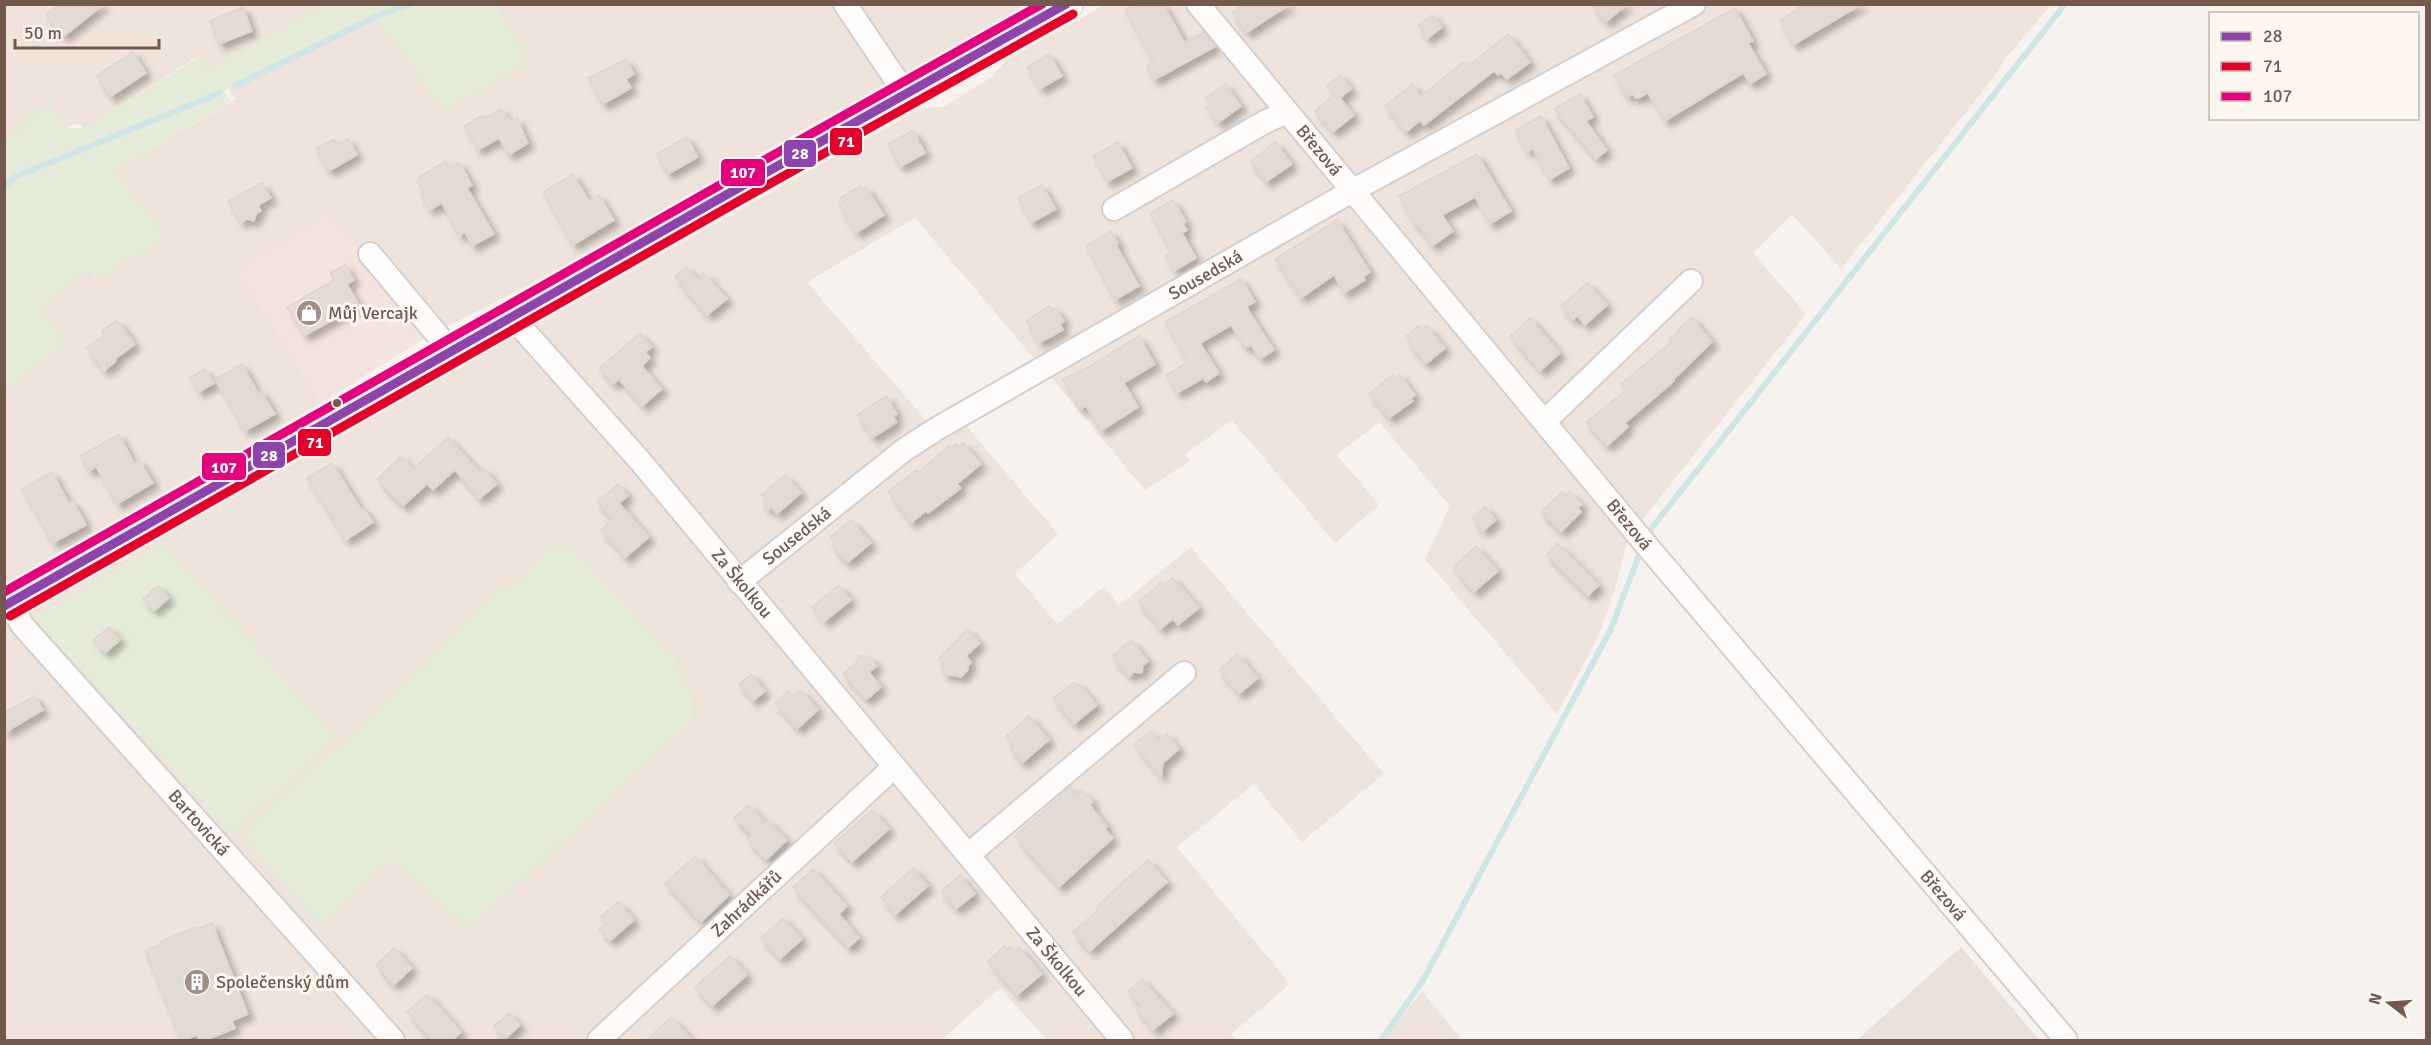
<svg xmlns="http://www.w3.org/2000/svg" width="2431" height="1045" font-family="Signika,sans-serif">
  <defs>
    <filter id="shadow"><feDropShadow dx="5.5" dy="5.5" stdDeviation="3" flood-color="#0004"/></filter>
  </defs>
  <rect width="100%" height="100%" fill="#f7f2ed"/>
  <g fill="#efe4db" fill-rule="evenodd">
    <path d="M5 5H326L208 71 197 58H195L84 129 79 124 5 141Z"/>
    <path d="M504 5H1030L566 267 432 334 326 215 238 271 321 403 175 490 5 585 4 390 66 344 39 307 88 270 95 280 115 170 236 99 226 86 373 15 389 36Z"/>
    <path d="M1104 5H2051L2006 58 1993 78 1841 269 1792 214 1753 253 1806 314 1628 538 1615 589 1598 637 1557 714 1425 559 1450 506 1379 422 1337 455 1379 505 1335 543 1232 420 1186 454 1190 461 1145 490 1049 375 963 422 1058 534 1015 574 1057 624 1104 587 1119 605 1191 547 1384 774 1302 842 1254 784 1177 847 1290 984 1231 1034 1237 1040H1047L1000 988 941 1040H114L111 1038 108 1040H5L4 624 921 108 943 107 992 77 1006 60ZM915 218 1037 362 930 425 807 282Z"/>
    <path d="M1422 991 1462 1040H1382Z"/>
  </g>
  <path fill="#f4e4de" d="M326 215 432 334 321 403 237 270Z"/>
  <path fill="#e8e1dc" d="M1961 947 2039 1040H1857Z"/>
  <g fill="#e5ecd9">
    <path d="M326 5H504L497 7 529 62 444 111 373 15 224 91 231 101 115 170 165 237 96 280 88 271 39 307 67 344 5 390V141L49 103 69 128 84 129 199 57 209 70Z"/>
    <path d="M162 543 336 736 232 835 33 617Z"/>
    <path d="M560 546 574 549 674 657C682 684 700 693 691 723L475 923 465 922 454 916 394 863H386L324 923 317 922 249 844 247 830 319 761 346 740 386 701 404 680 420 672 428 664 432 653 495 594 520 580 544 553Z"/>
  </g>
  <g fill="none" stroke-linecap="round" stroke-linejoin="round">
    <g stroke="#cfe6e6" stroke-width="6">
      <path d="M235 86 381 14 412 4"/>
      <path d="M4 186 17 176 220 93"/>
      <path d="M1647 534 2065 4"/>
      <path d="M1381 1040 1422 982 1611 629 1642 547"/>
    </g>
  </g>
  <g fill="#e3dad4" stroke="#dfd5d0" stroke-width="1.5" filter="url(#shadow)">
    <path d="M59 4H104L63 37 46 15Z"/>
    <path d="M1136 4H1163L1185 43 1204 32 1216 46 1154 80 1146 66 1154 62 1125 10Z"/>
    <path d="M1243 4H1247L1251 10 1260 4H1290L1246 33 1232 13Z"/>
    <path d="M1591 4H1627L1606 22Z"/>
    <path d="M1796 4H1862L1793 45 1780 20 1799 9Z"/>
    <path d="M243 7 252 31 219 44 210 21Z"/>
    <path d="M1735 8 1753 41 1748 43 1766 74 1750 84 1743 73 1665 121 1648 93 1638 98H1635L1633 94 1627 97 1614 75Z"/>
    <path d="M1432 15 1442 27 1427 39 1418 26Z"/>
    <path d="M1508 34 1530 62 1507 79 1501 73 1498 75 1494 71 1424 125 1420 121 1406 132 1385 106 1412 84 1421 96 1463 62 1467 67Z"/>
    <path d="M133 52 146 73 110 97 96 76Z"/>
    <path d="M1049 54 1062 76 1040 89 1027 67Z"/>
    <path d="M626 59 634 74 626 79 631 88 603 104 588 78Z"/>
    <path d="M1340 75 1351 89 1340 98 1354 115 1333 132 1315 111 1334 95 1327 86Z"/>
    <path d="M1225 84 1241 106 1218 123 1206 107 1210 103 1206 98Z"/>
    <path d="M1580 94 1593 117 1586 121 1607 150 1596 159 1554 109Z"/>
    <path d="M501 109 507 119 509 118 511 122 517 118 528 143 509 155 499 138 478 150 464 126 483 115 485 118Z"/>
    <path d="M1541 116 1569 168 1549 180 1533 149 1527 152 1515 130Z"/>
    <path d="M913 130 925 153 900 167 888 144Z"/>
    <path d="M687 137 698 157 668 174 656 154Z"/>
    <path d="M334 139 337 145 348 139 357 155 329 171 316 149Z"/>
    <path d="M1118 142 1132 168 1107 182 1093 156Z"/>
    <path d="M1275 142 1292 164 1266 182 1250 162Z"/>
    <path d="M1477 154 1511 211 1490 224 1475 197 1442 215 1453 231 1432 246 1418 225 1416 226 1399 196Z"/>
    <path d="M446 161 449 168 459 162 472 185 467 188 494 234 472 246 465 232 459 236 442 203 429 210 421 195 424 194 417 181 420 179 419 177Z"/>
    <path d="M573 174 589 201 599 195 614 220 573 245 543 192Z"/>
    <path d="M262 183 271 198 258 205 261 211 256 214 254 221 247 219 241 223 228 201Z"/>
    <path d="M1042 185 1056 209 1031 223 1018 198Z"/>
    <path d="M860 186 862 190 866 187 884 215 856 233 839 205 843 202 840 198Z"/>
    <path d="M1173 200 1186 222 1183 224 1187 230 1182 233 1196 258 1174 271 1165 256 1172 252 1150 213Z"/>
    <path d="M1337 220 1370 272 1363 277 1365 280 1344 293 1334 275 1301 298 1275 259Z"/>
    <path d="M1111 231 1118 244 1116 245 1139 286 1115 300 1086 246Z"/>
    <path d="M345 264 354 280 347 284 359 305 304 336 287 307 334 280 330 273Z"/>
    <path d="M686 267 697 279 704 273 727 299 707 315 675 277Z"/>
    <path d="M1241 279 1255 302 1247 306 1250 313 1274 350 1260 359 1251 345 1245 348 1231 325 1200 343 1219 373 1206 382 1203 378 1177 393 1166 375 1188 362 1165 322Z"/>
    <path d="M1587 283 1607 305 1585 325 1577 316 1573 320 1561 306Z"/>
    <path d="M1049 306 1052 311 1056 308 1064 321 1060 324 1063 330 1039 343 1026 321Z"/>
    <path d="M1692 317 1712 342 1673 380 1674 381 1625 423 1628 427 1607 446 1586 422 1626 390 1621 384 1671 342 1669 340 1678 331 1677 330Z"/>
    <path d="M1530 318 1560 353 1540 371 1510 336Z"/>
    <path d="M117 320 135 344 115 359 116 361 104 371 87 348 104 335 102 331Z"/>
    <path d="M1418 326 1422 330 1427 326 1445 348 1426 364 1408 342 1410 340 1406 336Z"/>
    <path d="M640 333 652 347 645 352 650 358 642 366 662 389 642 406 619 379 613 384 599 368Z"/>
    <path d="M1139 336 1155 364 1124 383 1138 407 1101 431 1086 406 1080 409 1063 379 1090 366Z"/>
    <path d="M242 364 258 393 261 391 275 414 245 431 215 379Z"/>
    <path d="M204 369 214 383 199 392 190 378Z"/>
    <path d="M1392 375 1395 379 1400 375 1415 395 1410 399 1413 401 1389 418 1369 394Z"/>
    <path d="M886 396 897 414 893 417 897 422 872 438 857 415Z"/>
    <path d="M119 434 134 463 139 459 153 483 117 504 96 467 89 471 80 456Z"/>
    <path d="M448 437 481 473 484 469 497 484 479 499 455 470 433 490 427 484 403 506 377 479 401 456 413 469Z"/>
    <path d="M963 443 981 464 957 484 961 488 928 513 926 511 911 523 888 492 916 470 918 472 949 446 951 448 956 444 958 447Z"/>
    <path d="M332 463 361 509 363 508 373 522 346 540 307 478Z"/>
    <path d="M52 472 69 503 73 501 86 525 53 543 22 489Z"/>
    <path d="M785 475 801 493 777 514 772 508 764 509 766 500 761 495Z"/>
    <path d="M618 484 628 496 619 503 649 537 625 558 601 530 612 520 597 502Z"/>
    <path d="M1562 492 1566 496 1569 492 1582 504 1578 508 1581 512 1561 532 1541 512Z"/>
    <path d="M1485 506 1496 520 1483 531 1472 518Z"/>
    <path d="M851 520 871 543 847 563 832 546 835 543 830 537Z"/>
    <path d="M1557 543 1599 585 1588 596 1546 555Z"/>
    <path d="M1476 546 1498 571 1474 592 1453 567Z"/>
    <path d="M1173 578 1199 608 1178 625 1173 619 1160 629 1138 602 1162 582 1164 585Z"/>
    <path d="M158 585 169 598 154 611 143 599Z"/>
    <path d="M839 585 851 600 824 622 812 607Z"/>
    <path d="M109 627 120 640 105 653 93 640Z"/>
    <path d="M967 629 980 643 966 656 971 662 968 666V670L961 677 943 674 944 665 938 659Z"/>
    <path d="M1131 640 1148 661 1143 665 1142 673 1134 672 1129 677 1112 656Z"/>
    <path d="M1237 654 1258 678 1239 694 1219 670Z"/>
    <path d="M858 656 870 657 877 666 869 672 881 687 866 700 843 674 857 662Z"/>
    <path d="M751 674 765 691 753 701 739 684Z"/>
    <path d="M1075 682 1077 686 1079 684 1097 705 1074 724 1053 698Z"/>
    <path d="M801 690 818 710 797 729 775 703 788 691 793 696Z"/>
    <path d="M34 696 43 710 4 733V713Z"/>
    <path d="M1029 716 1049 740 1022 763 1010 748 1014 745 1006 736Z"/>
    <path d="M1151 731 1159 740 1167 734 1179 749 1163 763 1161 777 1134 744Z"/>
    <path d="M1071 787 1077 795 1083 791 1093 802 1090 805 1107 826 1105 829 1113 838 1059 887 1015 836Z"/>
    <path d="M748 805 765 823 768 821 787 840 766 860 748 840 752 836 734 818Z"/>
    <path d="M872 810 889 829 852 862 834 843Z"/>
    <path d="M695 856 729 895 701 922 665 883Z"/>
    <path d="M1148 860 1167 882 1090 951 1073 932 1098 910 1096 908 1118 886Z"/>
    <path d="M913 868 928 886 895 915 881 897Z"/>
    <path d="M813 869 847 906 839 914 859 938 848 948 793 887Z"/>
    <path d="M960 875 975 894 956 909 941 891Z"/>
    <path d="M618 902 634 920 610 941 599 929 605 924 600 917Z"/>
    <path d="M783 918 802 939 780 959 761 938Z"/>
    <path d="M212 923 248 1014 232 1021 235 1028 204 1041H200L197 1035 181 1041 145 951 161 944 160 942 195 927 196 930Z"/>
    <path d="M1005 946 1007 949 1010 947 1014 952 1019 947 1042 974 1017 995 988 961Z"/>
    <path d="M394 948 412 968 394 985 376 965Z"/>
    <path d="M730 956 747 975 712 1006 695 987Z"/>
    <path d="M1142 979 1173 1014 1153 1030 1136 1010 1141 1006 1128 991Z"/>
    <path d="M427 994 461 1032 452 1041H433L407 1012Z"/>
    <path d="M509 1013 520 1025 505 1039 494 1026Z"/>
    <path d="M671 1017 693 1041H645Z"/>
  </g>
  <g fill="none" stroke-linecap="round" stroke-linejoin="round">
    <g stroke="#d6ceca" stroke-width="26">
      <g id="street">
        <path d="M845 4 907 96"/>
        <path id="s1" d="M1198 4 1642 540 2066 1040"/>
        <path d="M1114 209 1263 123 1286 112"/>
        <path d="M370 254 451 351"/>
        <path id="s2" d="M512 317 641 462 1122 1040"/>
        <path d="M1545 421 1691 281"/>
        <path id="s3" d="M739 582 904 450 938 428 1352 191 1694 4"/>
        <path id="s4" d="M9 603 23 626 393 1040"/>
        <path d="M968 855 1184 673"/>
        <path id="s5" d="M599 1040 894 767"/>
      </g>
    </g>
    <g stroke="#d6ceca" stroke-width="34">
      <path id="secondary" d="M4 606 733 191 1067 4"/>
    </g>
    <use href="#street" stroke="#fefdfc" stroke-width="22"/>
    <use href="#secondary" stroke="#fefdfc" stroke-width="32"/>
    <g stroke="#fef7ef" stroke-width="14">
      <path id="bus-1" d="M4 606 733 191 1066 4"/>
    </g>
    <g stroke="#fef7ef" stroke-width="14">
      <path id="bus-2" d="M10 616 739 201 1073 14"/>
    </g>
    <g stroke="#fef7ef" stroke-width="14">
      <path id="bus-3" d="M4 592 727 181 1042 4"/>
    </g>
    <use href="#bus-1" stroke="#8e44ad" stroke-width="9"/>
    <use href="#bus-2" stroke="#e4002b" stroke-width="9"/>
    <use href="#bus-3" stroke="#e5007d" stroke-width="9"/>
  </g>
  <defs>
    <g id="shop-disc" transform="scale(1.35)"><circle r="9.5" fill="#a18e86" stroke="#fef7ef"/><path d="M-5-2.5h2.3a2.7 3.5 0 0 1 5.4 0H5L5.5 6h-11ZM-1.5-2.5h3a1.5 2.3 0 0 0-3 0Z" fill="#fff"/></g>
    <g id="building-disc" transform="scale(1.35)"><circle r="9.5" fill="#a18e86" stroke="#fef7ef"/><path d="M-4-6H4V6H1V3H-1V6H-4ZM-2.5-4.3h1.7v1.8h-1.7ZM.8-4.3h1.7v1.8H.8ZM-2.5-1h1.7V.8h-1.7ZM.8-1h1.7V.8H.8Z" fill="#fff"/></g>
  </defs>
  <g fill-rule="evenodd">
    <use href="#shop-disc" x="309" y="313"/>
    <use href="#building-disc" x="197" y="982"/>
  </g>
  <circle fill="#73584e" stroke="#fef7ef" stroke-width="2" cx="337" cy="403" r="5"/>
  <g text-anchor="middle" dominant-baseline="central" stroke-width="6" stroke-linejoin="round" paint-order="stroke">
    <g font-size="18" fill="#73584e" stroke="#fef7ef">
      <text stroke="none"><textPath href="#s1" startOffset="190">Březová</textPath></text>
      <text stroke="none"><textPath href="#s3" startOffset="560">Sousedská</textPath></text>
      <text stroke="none"><textPath href="#s1" startOffset="676">Březová</textPath></text>
      <text stroke="none"><textPath href="#s3" startOffset="74">Sousedská</textPath></text>
      <text stroke="none"><textPath href="#s2" startOffset="352">Za Školkou</textPath></text>
      <text stroke="none"><textPath href="#s4" startOffset="291">Bartovická</textPath></text>
      <text stroke="none"><textPath href="#s1" startOffset="1162">Březová</textPath></text>
      <text stroke="none"><textPath href="#s5" startOffset="201">Zahrádkářů</textPath></text>
      <text stroke="none"><textPath href="#s2" startOffset="844">Za Školkou</textPath></text>
    </g>
    <g font-size="18" fill="#73584e" stroke="#fef7ef" text-anchor="start">
      <text x="328" y="313">Můj Vercajk</text>
      <text x="216" y="982">Společenský dům</text>
    </g>
  </g>
  <g stroke="#fef7ef" stroke-width="2">
    <rect x="829" y="127" width="34" height="29" rx="6" fill="#e4002b"/>
    <rect x="783" y="139" width="34" height="29" rx="6" fill="#8e44ad"/>
    <rect x="720" y="158" width="46" height="29" rx="6" fill="#e5007d"/>
    <rect x="297" y="428" width="35" height="29" rx="6" fill="#e4002b"/>
    <rect x="252" y="441" width="34" height="28" rx="6" fill="#8e44ad"/>
    <rect x="201" y="452" width="46" height="29" rx="6" fill="#e5007d"/>
  </g>
  <g font-size="16" text-anchor="middle" font-weight="bold" fill="#fff">
    <text x="846" y="147">71</text>
    <text x="800" y="159">28</text>
    <text x="743" y="178">107</text>
    <text x="315" y="448">71</text>
    <text x="269" y="461">28</text>
    <text x="224" y="473">107</text>
  </g>
  <rect width="2431" height="1045" fill="none" stroke="#73584e" stroke-width="12"/>
  <rect x="2209" y="12" width="210" height="108" fill="#fef7ef" stroke="#c6b7af" stroke-width="1.5"/>
  <rect x="2221" y="32" width="30" height="9" fill="#8e44ad" stroke="#c6b7af" stroke-width="1.5"/>
  <text x="2263" y="42" font-size="18" fill="#73584e">28</text>
  <rect x="2221" y="62" width="30" height="9" fill="#e4002b" stroke="#c6b7af" stroke-width="1.5"/>
  <text x="2263" y="72" font-size="18" fill="#73584e">71</text>
  <rect x="2221" y="92" width="30" height="9" fill="#e5007d" stroke="#c6b7af" stroke-width="1.5"/>
  <text x="2263" y="102" font-size="18" fill="#73584e">107</text>
  <g transform="translate(2389 1003) rotate(287)" stroke="#fef7ef" stroke-width="4.5" paint-order="stroke">
  <path d="M0-4.5L10 22L0 15L-10 22Z" fill="#73584e"/>
  <text y="-9" font-size="16" font-weight="bold" text-anchor="middle" fill="#73584e">N</text>
  </g>
  <path d="M15 39v9h144v-9" fill="none" stroke="#73584e" stroke-width="3"/>
  <text x="24" y="39" font-size="18" fill="#73584e" stroke="#fef7ef" stroke-width="4.5" paint-order="stroke">50 m</text>
</svg>
